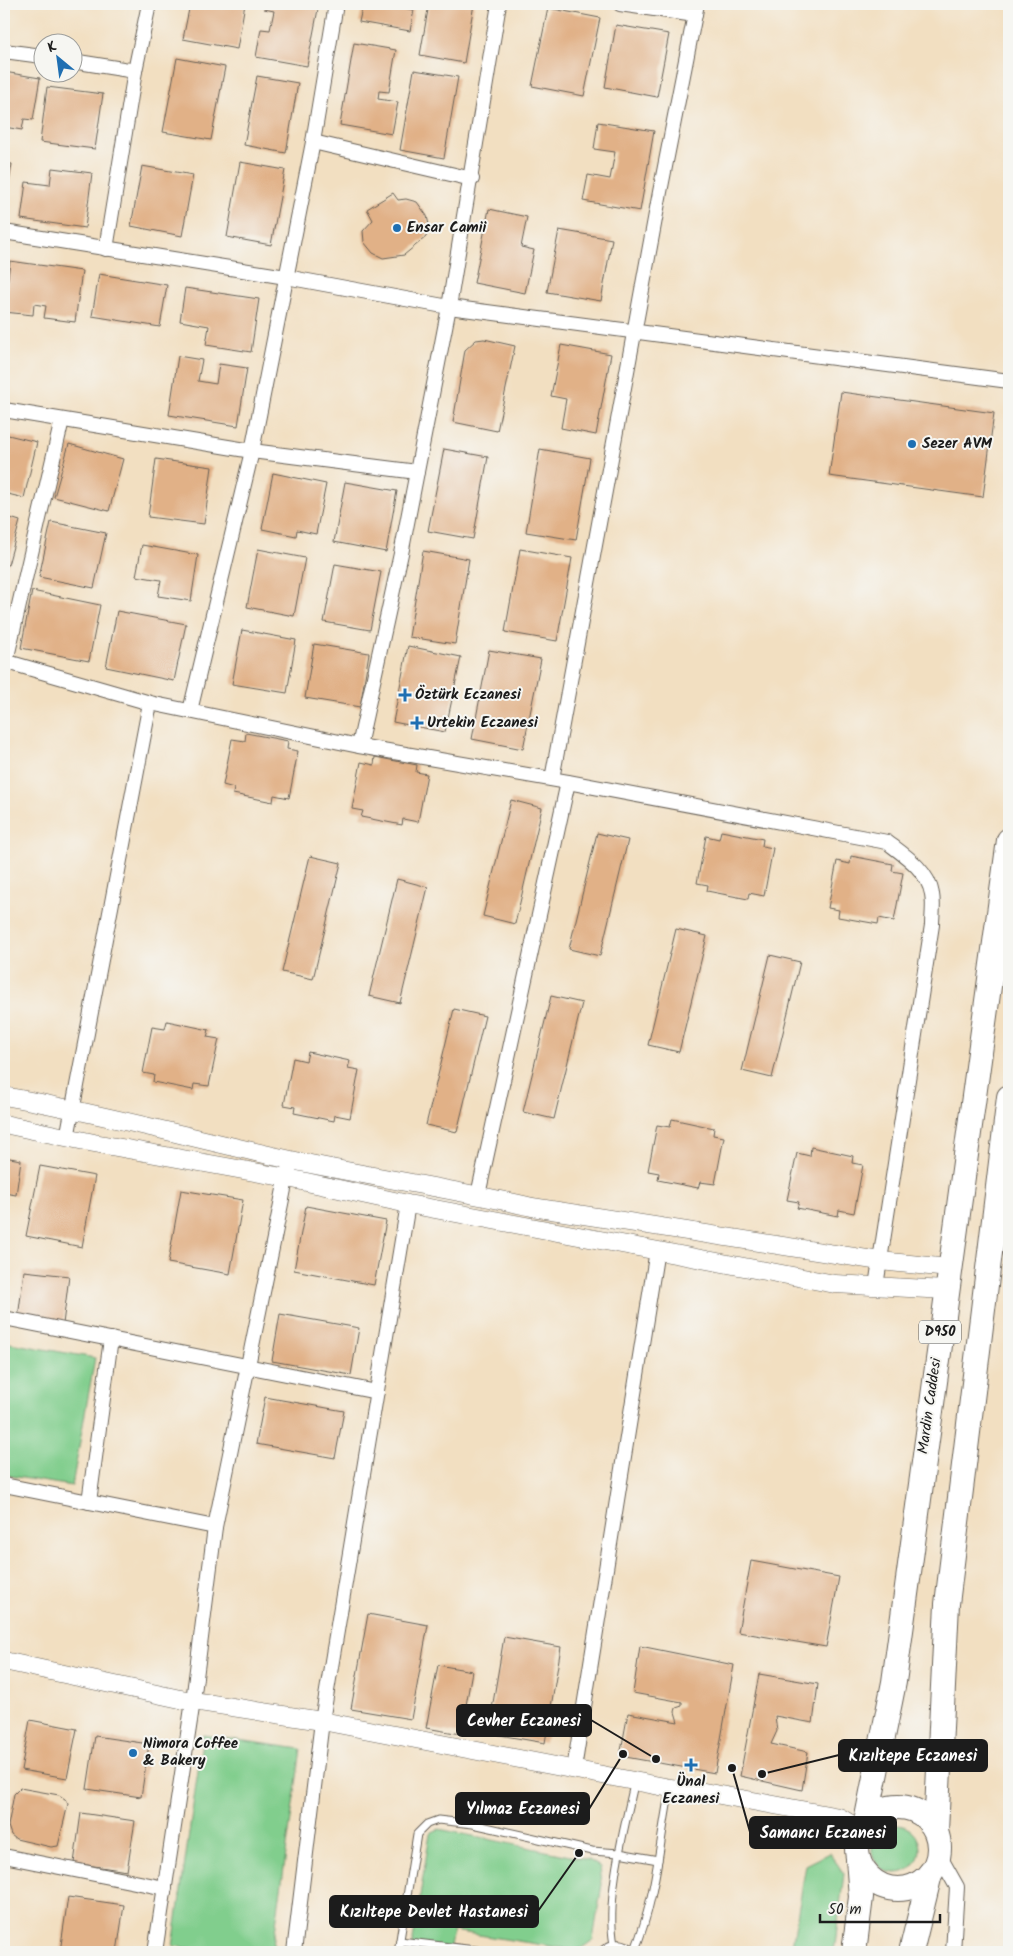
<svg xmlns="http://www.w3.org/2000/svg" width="1013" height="1956" font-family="Kalam,sans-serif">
  <rect width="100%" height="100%" fill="#f6f6f2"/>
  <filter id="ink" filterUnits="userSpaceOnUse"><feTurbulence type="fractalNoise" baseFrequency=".02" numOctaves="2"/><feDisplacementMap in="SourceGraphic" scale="10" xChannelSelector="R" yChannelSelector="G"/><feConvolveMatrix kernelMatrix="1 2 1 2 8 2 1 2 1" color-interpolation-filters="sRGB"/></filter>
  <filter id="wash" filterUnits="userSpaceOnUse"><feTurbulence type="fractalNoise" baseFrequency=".0096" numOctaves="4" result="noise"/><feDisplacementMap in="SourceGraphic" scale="20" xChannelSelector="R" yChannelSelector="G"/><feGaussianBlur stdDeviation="1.12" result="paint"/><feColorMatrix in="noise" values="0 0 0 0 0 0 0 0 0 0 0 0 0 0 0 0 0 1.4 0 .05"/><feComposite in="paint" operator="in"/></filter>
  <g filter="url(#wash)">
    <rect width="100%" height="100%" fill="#f2dfc1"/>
    <g fill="#81ce8d" stroke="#4e7554">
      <path d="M4 1342 95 1358 72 1486 4 1475Z"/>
      <path d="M203 1735 301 1749 272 1952H217L173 1946Z"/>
      <circle cx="896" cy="1849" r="24"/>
      <path d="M439 1829 589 1860 600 1867 602 1884 593 1940 582 1948 575 1950 453 1931 449 1952H411L430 1833Z"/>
      <path d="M830 1853 844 1874 834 1952H791L806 1865Z"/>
    </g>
    <g id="blocks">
      <g fill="#e1b187">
        <path d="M190 4H245L237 49 183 39Z"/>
        <path d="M265 4H319L307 66 256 57 261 29 270 30 274 11 264 9Z"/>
        <path d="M363 4H404L403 8 414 10 410 31 359 22Z"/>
        <path d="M429 4H474L464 63 420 55Z"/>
        <path d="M548 8 600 18 584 96 532 86Z"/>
        <path d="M616 25 669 34 657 97 605 87Z"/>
        <path d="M354 43 396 50 389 92 379 91 378 99 398 102 392 134 340 125Z"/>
        <path d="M177 58 225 67 211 140 163 132Z"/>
        <path d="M414 70 458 77 444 158 400 150Z"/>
        <path d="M4 72 40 78 33 120 24 119 22 130 4 127Z"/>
        <path d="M257 76 298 83 286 153 244 145Z"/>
        <path d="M47 87 103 94 95 149 40 142Z"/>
        <path d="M598 122 654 131 640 211 583 201 588 175 610 179 615 152 594 149Z"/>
        <path d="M240 162 285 170 271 245 227 237Z"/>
        <path d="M4 163 12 164 5 209H4Z"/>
        <path d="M142 166 193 175 182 236 131 226Z"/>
        <path d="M52 168 92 173 85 228 21 219 26 182 50 185Z"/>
        <path d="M393 193 398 200 406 199 417 202 427 216 429 225 426 237 404 255 383 258 373 253 364 242 363 231 373 220 367 209Z"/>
        <path d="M489 209 527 217 521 247 534 250 525 293 474 283Z"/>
        <path d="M559 230 612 239 601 301 547 292Z"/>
        <path d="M10 261 82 271 75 322 44 318 46 306 34 304 33 315 4 312Z"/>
        <path d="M99 274 167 285 160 327 92 316Z"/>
        <path d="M185 288 259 299 251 352 206 345 209 326 180 321Z"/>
        <path d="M484 339 515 346 497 431 453 422 465 350 476 340Z"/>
        <path d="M561 345 611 354 596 435 561 428 566 399 551 396Z"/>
        <path d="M178 356 202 360 198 381 216 384 219 364 247 368 238 426 169 415Z"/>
        <path d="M841 392 994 413 983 497 829 476Z"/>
        <path d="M4 434 37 442 24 498 4 493Z"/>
        <path d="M69 444 123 459 109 511 54 497Z"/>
        <path d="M444 449 488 457 473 539 428 531Z"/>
        <path d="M540 449 590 458 576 540 526 532Z"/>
        <path d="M156 459 212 467 204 524 148 517Z"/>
        <path d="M273 473 326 484 316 534 297 530 296 536 262 529Z"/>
        <path d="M345 482 397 491 386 552 334 542Z"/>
        <path d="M4 516 20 521 8 565 4 564Z"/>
        <path d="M51 522 106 533 94 588 39 577Z"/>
        <path d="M142 545 198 555 191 601 158 596 161 580 136 576Z"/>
        <path d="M258 549 305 558 294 616 247 607Z"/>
        <path d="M520 549 572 558 557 641 505 632Z"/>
        <path d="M423 551 469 559 455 644 409 637Z"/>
        <path d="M335 564 381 572 370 630 324 622Z"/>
        <path d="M32 591 100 605 89 661 21 648Z"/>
        <path d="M117 611 186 624 174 681 106 667Z"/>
        <path d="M242 630 296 640 287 693 232 684Z"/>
        <path d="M314 644 369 653 360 707 305 698Z"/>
        <path d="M408 646 461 657 445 732 393 722Z"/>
        <path d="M489 650 541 659 523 749 472 739Z"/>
        <path d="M246 733 288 741 287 749 298 751 289 798 274 795 273 802 233 794 234 788 223 785 232 739 245 741Z"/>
        <path d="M375 757 417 765 416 772 427 774 418 822 403 819 402 825 361 817 363 811 352 809 361 762 374 765Z"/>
        <path d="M511 800 542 808 515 924 483 916Z"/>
        <path d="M721 831 763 839 762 846 773 848 764 896 749 893 748 899 707 891 708 885 697 883 706 836 719 839Z"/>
        <path d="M597 833 628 840 600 956 569 949Z"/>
        <path d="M310 856 341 863 313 979 282 972Z"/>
        <path d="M851 856 893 864 892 871 903 873 894 921 879 918 878 924 838 917 839 910 828 908 837 861 850 864Z"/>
        <path d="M397 879 428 887 400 1003 369 996Z"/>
        <path d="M676 929 707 936 679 1052 648 1045Z"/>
        <path d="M770 955 800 962 772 1078 742 1071Z"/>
        <path d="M551 996 582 1003 554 1119 523 1112Z"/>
        <path d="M454 1009 485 1016 457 1132 426 1125Z"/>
        <path d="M167 1021 209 1030 207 1037 219 1039 209 1086 194 1084 193 1090 153 1082 154 1075 143 1073 152 1027 165 1029Z"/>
        <path d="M308 1052 350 1061 348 1068 359 1070 350 1118 335 1115 334 1121 294 1113 295 1107 284 1105 293 1058 306 1061Z"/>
        <path d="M672 1119 714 1128 713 1135 724 1137 715 1184 700 1182 698 1188 658 1180 659 1173 648 1171 657 1125 670 1127Z"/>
        <path d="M811 1147 853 1156 852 1163 863 1165 854 1213 839 1210 838 1216 797 1208 799 1202 787 1200 797 1153 810 1156Z"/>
        <path d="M4 1157 21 1160 16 1195 4 1193Z"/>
        <path d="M40 1166 95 1176 82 1247 26 1236Z"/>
        <path d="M181 1190 243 1200 230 1274 168 1263Z"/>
        <path d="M306 1206 386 1221 374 1285 294 1270Z"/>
        <path d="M24 1271 69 1276 63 1324 18 1318Z"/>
        <path d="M280 1314 359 1328 351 1375 272 1361Z"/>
        <path d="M265 1397 344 1411 335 1458 256 1444Z"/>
        <path d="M751 1561 839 1577 826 1647 738 1632Z"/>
        <path d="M368 1614 428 1625 411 1719 351 1709Z"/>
        <path d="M504 1637 561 1647 545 1743 488 1733Z"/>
        <path d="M640 1646 734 1665 715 1773 620 1756 628 1713 678 1722 675 1712 676 1708 682 1706V1702L633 1693Z"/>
        <path d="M438 1665 472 1671 461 1734 426 1728Z"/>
        <path d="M759 1674 818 1684 813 1723 775 1716 777 1731 771 1744 808 1752 802 1790 740 1776Z"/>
        <path d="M30 1720 77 1729 67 1778 21 1770Z"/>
        <path d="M95 1736 149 1744 141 1797 87 1789Z"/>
        <path d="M20 1788 59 1795 65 1799 68 1804 58 1846 51 1847 16 1839 11 1835 8 1826 14 1794Z"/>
        <path d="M81 1813 135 1821 127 1871 74 1863Z"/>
        <path d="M1008 1871H1009V1890H1006Z"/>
        <path d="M68 1897 124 1905 117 1952H60Z"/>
      </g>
    </g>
  </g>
  <g filter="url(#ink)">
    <use href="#blocks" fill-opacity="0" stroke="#676056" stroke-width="1"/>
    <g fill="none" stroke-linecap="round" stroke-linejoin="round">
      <g stroke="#676056" stroke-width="9">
        <g id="service">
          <path d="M400 1941 492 1952"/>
          <path d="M614 1944C605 1900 625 1825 635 1780"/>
          <path d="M398 1952 417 1834 427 1824 438 1820 473 1824 592 1851 619 1853 658 1860"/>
          <path d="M601 1952C611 1942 625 1940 634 1952"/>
          <path d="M634 1952C656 1900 659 1844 670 1789"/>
        </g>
      </g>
      <g stroke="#676056" stroke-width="16">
        <g id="minor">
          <path d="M620 4 695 15"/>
          <path d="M4 51 42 56"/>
          <path d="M72 61 135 71"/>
          <path d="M313 142 472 179"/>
          <path d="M4 232 286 277 449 307 1009 381"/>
          <path d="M106 249 135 71 149 4"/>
          <path d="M4 410 252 451 417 472"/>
          <path d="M4 661 150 703 359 746 568 782 887 842C904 855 928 870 932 894 934 904 932 916 932 925L876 1286"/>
          <path d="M6 661 62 420"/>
          <path d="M190 711 252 451 313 142 336 4"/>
          <path d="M359 746 402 549 449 307 499 4"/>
          <path d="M552 779 660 192 697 4"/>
          <path d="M67 1138 150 703"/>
          <path d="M478 1195 568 782"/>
          <path d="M4 1318 377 1392"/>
          <path d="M4 1485 215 1527"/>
          <path d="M89 1502 111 1339"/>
          <path d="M574 1769 657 1250"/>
          <path d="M939 1855 957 1887 953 1952"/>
          <path d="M4 1856 165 1888"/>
          <path d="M155 1952 193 1701 215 1527 290 1160"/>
          <path d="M294 1952 322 1721 408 1204"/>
        </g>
      </g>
      <g stroke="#676056" stroke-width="19">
        <g id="tertiary">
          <path d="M4 1096C101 1113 195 1139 291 1160 371 1177 453 1189 532 1207L880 1261 949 1268"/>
          <path d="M4 1124 94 1143 288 1178 408 1204 835 1284 946 1290"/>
          <path d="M4 1661 180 1699 322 1721 670 1788 704 1792 839 1817 861 1830"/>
        </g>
      </g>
      <g stroke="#676056" stroke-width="26">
        <g id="trunk">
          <circle cx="898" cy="1848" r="41"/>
          <path d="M866 1822 894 1682 1009 840"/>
          <path d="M936 1831 947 1604 1009 1097"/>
          <path d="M854 1952 861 1897 858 1859"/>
          <path d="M911 1952 930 1874"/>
        </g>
      </g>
      <use href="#service" stroke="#fff" stroke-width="7"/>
      <use href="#minor" stroke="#fff" stroke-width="14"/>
      <use href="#tertiary" stroke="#fff" stroke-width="18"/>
      <use href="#trunk" stroke="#fff" stroke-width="24"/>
    </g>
  </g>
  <g fill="#1f6fb2" stroke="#f6f6f2" stroke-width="2">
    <circle cx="397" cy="228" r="5"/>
    <circle cx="912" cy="444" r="5"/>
    <path d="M402.5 687.5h5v5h5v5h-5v5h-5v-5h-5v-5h5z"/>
    <path d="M414.5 715.5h5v5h5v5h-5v5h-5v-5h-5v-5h5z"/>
    <circle cx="133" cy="1753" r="5"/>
    <path d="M688.5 1757.5h5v5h5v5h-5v5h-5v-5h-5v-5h5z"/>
  </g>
  <g text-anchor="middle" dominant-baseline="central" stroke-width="4" stroke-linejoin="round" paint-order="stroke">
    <rect fill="#f6f6f2" stroke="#5d5d5c" stroke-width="1" x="919" y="1320.5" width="42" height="23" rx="4"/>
    <g font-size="14" font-weight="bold" fill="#1c1c1c">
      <text x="940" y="1332">D950</text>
    </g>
    <g font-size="15" font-weight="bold" fill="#1c1c1c" stroke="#f6f6f2" text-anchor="start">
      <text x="407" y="228">Ensar Camii</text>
      <text x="922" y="444">Sezer AVM</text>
      <text x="415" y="695">Öztürk Eczanesi</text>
      <text x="427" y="723">Urtekin Eczanesi</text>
      <text x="143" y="1744">Nimora Coffee<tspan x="143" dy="17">&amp; Bakery</tspan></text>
      <text x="691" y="1782" text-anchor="middle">Ünal<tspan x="691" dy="17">Eczanesi</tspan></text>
    </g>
    <g font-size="15" fill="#1c1c1c" stroke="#f6f6f2">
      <text transform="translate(930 1406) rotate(-82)">Mardin Caddesi</text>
    </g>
  </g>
  <path fill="none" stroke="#1c1c1c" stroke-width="2" d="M656 1759L591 1720M762 1774L839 1755M623 1754L589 1809M732 1768L750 1832M579 1853L538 1911"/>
  <g fill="#1c1c1c" stroke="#f6f6f2" stroke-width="2">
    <circle cx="656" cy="1759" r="5"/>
    <circle cx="762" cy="1774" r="5"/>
    <circle cx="623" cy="1754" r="5"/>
    <circle cx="732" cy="1768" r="5"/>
    <circle cx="579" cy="1853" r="5"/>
  </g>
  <g fill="#1c1c1c" stroke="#1c1c1c" stroke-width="2">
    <rect x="457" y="1705" width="134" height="31" rx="5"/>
    <rect x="839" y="1740" width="148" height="31" rx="5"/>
    <rect x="456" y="1793" width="133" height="31" rx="5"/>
    <rect x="750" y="1817" width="146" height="31" rx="5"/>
    <rect x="330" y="1896" width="208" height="31" rx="5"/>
  </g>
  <g font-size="16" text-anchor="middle" font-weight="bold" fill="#fff">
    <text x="524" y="1726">Cevher Eczanesi</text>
    <text x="913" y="1761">Kızıltepe Eczanesi</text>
    <text x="523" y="1814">Yılmaz Eczanesi</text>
    <text x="823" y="1838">Samancı Eczanesi</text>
    <text x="434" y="1917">Kızıltepe Devlet Hastanesi</text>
  </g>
  <rect width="1013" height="1956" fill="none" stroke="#f6f6f2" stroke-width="20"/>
  <g transform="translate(58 58) rotate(331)"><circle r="24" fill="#f6f6f2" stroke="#9f9f9c"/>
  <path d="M0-4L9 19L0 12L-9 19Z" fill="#1f6fb2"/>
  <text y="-8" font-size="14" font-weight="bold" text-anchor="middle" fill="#1c1c1c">K</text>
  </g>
  <path d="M820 1914v8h120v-8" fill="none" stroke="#1c1c1c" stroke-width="2.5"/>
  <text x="828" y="1914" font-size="15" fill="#1c1c1c" stroke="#f6f6f2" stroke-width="4" paint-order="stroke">50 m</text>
</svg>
